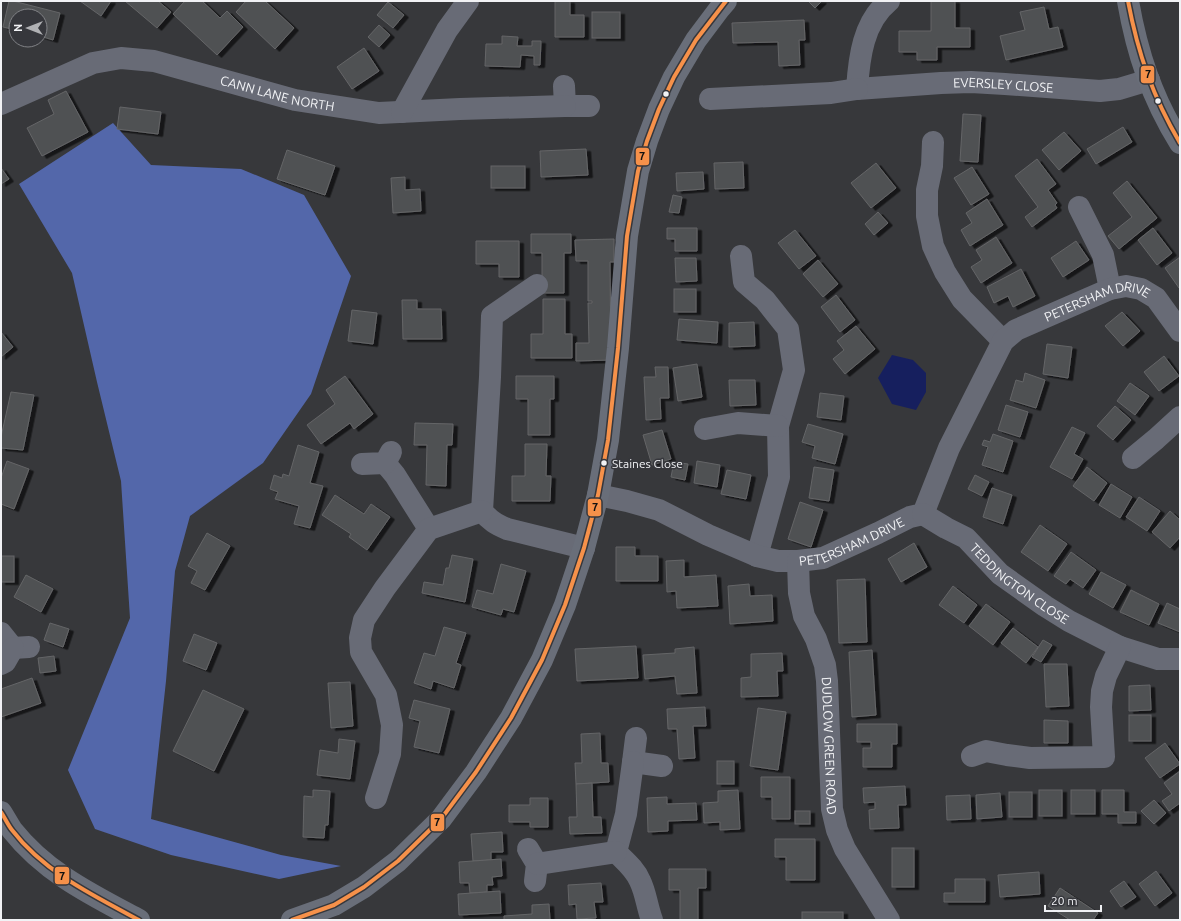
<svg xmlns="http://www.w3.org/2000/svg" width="1181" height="921" font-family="Ubuntu,sans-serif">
  <defs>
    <filter id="shadow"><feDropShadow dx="4.5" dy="2.5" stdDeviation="0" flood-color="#0009"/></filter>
  </defs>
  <rect width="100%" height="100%" fill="#37383b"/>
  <path fill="#5367aa" d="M113 123 151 165 241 169 304 195 351 276 311 394 263 463 190 516 175 571 166 681 151 819 281 855 341 866 279 879 171 855 95 829 68 770 130 618 121 481 97 382 72 273 19 184Z"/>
  <path fill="#161f5e" d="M892 355 913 360 926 373V392L916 410 892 404 878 378Z"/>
  <g fill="#505153" stroke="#646567" filter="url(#shadow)">
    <path d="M9 1H13L60 13 53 40 40 36V16H16V30L3 27Z"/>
    <path d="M80 1H111L101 16Z"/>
    <path d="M125 1H158L171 12 157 28Z"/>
    <path d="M185 1H202L220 18 227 11 243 27 217 55 173 14Z"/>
    <path d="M246 1H265L294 28 275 49 236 12Z"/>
    <path d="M555 1H570V15H584V37H555Z"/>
    <path d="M808 1H822L815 8Z"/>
    <path d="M931 1H955V28H970V47H937V60H917V52H899V31H931Z"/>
    <path d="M388 2 404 15 393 28 377 15Z"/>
    <path d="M1044 7 1049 29 1058 27 1063 47 1006 60 1000 36 1025 30 1020 12Z"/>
    <rect x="592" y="12" width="28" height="26"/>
    <path d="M804 20 805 40H799L800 65 779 66 778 42 733 43 732 23Z"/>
    <path d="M379 25 390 35 379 47 368 37Z"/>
    <path d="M502 36 518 37 517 46H532V41H541L540 65H534V56L521 55 520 67 485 66 486 44H502Z"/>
    <path d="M364 48 379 71 352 89 337 67Z"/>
    <path d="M66 91 88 132 42 156 27 128 54 114 48 100Z"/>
    <path d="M120 107 161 112 158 134 117 129Z"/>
    <path d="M963 114 981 115 978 162 960 161Z"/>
    <path d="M1123 127 1132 142 1096 164 1087 149Z"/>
    <path d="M1064 132 1081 151 1059 170 1042 150Z"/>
    <path d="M586 149 588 175 541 177 540 151Z"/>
    <path d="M287 150 335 166 325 195 277 179Z"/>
    <path d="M1037 159 1056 184 1048 190 1057 203 1055 205 1057 208 1032 227 1025 217 1038 207 1015 176Z"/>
    <path d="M743 162 744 188 715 189 714 163Z"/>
    <path d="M876 163 896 188 871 208 851 183Z"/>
    <rect x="491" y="166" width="34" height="22"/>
    <path d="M972 167 989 194 971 205 954 178Z"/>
    <path d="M1 168 9 179 1 184Z"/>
    <path d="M703 172 704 189 677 191 676 173Z"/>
    <path d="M405 177V190L420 189 421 211 393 213 391 178Z"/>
    <path d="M1127 181 1157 218 1119 249 1108 236 1132 217 1113 193Z"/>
    <path d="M673 195 682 197 679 213 669 212Z"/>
    <path d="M987 199 1003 225 970 246 961 230 972 223 966 213Z"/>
    <path d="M878 212 888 223 874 235 865 224Z"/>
    <path d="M667 228H697V251H675V239H667Z"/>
    <path d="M1153 228 1172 253 1157 265 1138 240Z"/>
    <path d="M795 230 816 256 799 269 778 243Z"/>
    <path d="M531 234H571V253H564V293H542V253H531Z"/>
    <path d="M996 237 1012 263 981 283 971 267 982 260 976 250Z"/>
    <path d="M614 239V262H610L611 360 576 361V343H589L588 303H592V301H588V261H576L575 240Z"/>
    <path d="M476 241H519V277H499V264H476Z"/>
    <path d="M1076 241 1089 260 1063 277 1051 258Z"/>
    <path d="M1180 257V288H1179L1165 268Z"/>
    <path d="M675 258H696L697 281 676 282Z"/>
    <path d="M818 260 838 284 823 297 803 274Z"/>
    <path d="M1021 269 1035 296 1013 307 1008 296 994 303 987 287Z"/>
    <rect x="674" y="289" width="22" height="23"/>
    <path d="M836 295 855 320 840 332 821 307Z"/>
    <path d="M543 299H565V334H572V358H531V334H543Z"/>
    <path d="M402 300H417V309H441L442 339H403Z"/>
    <path d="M352 310 377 313 373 344 348 341Z"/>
    <path d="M1122 312 1140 331 1123 346 1105 326Z"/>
    <path d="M679 319 718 322 717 343 677 340Z"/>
    <path d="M754 322 755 346 729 347V323Z"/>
    <path d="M856 326 875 349 845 374 833 359 844 350 837 341Z"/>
    <path d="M1 332 13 347 1 357Z"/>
    <path d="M1047 344 1072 347 1068 378 1043 374Z"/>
    <path d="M1164 356 1179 376 1159 391 1144 372Z"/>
    <path d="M697 364 702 397 678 401 673 368Z"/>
    <path d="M655 367H668L669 398H660L661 419 646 420 644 377H656Z"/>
    <path d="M1025 373 1045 380 1036 408 1010 400 1016 380 1023 382Z"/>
    <path d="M345 376 373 414 354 429 350 423 321 444 307 425 335 404 326 390Z"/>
    <path d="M516 376H554V399H550V435H528V399H516Z"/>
    <path d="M729 380H755L756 405 730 406Z"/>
    <path d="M1130 383 1149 396 1135 415 1117 401Z"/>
    <path d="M11 392 34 395 23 450 1 448V437Z"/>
    <path d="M820 393 844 396 841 420 817 417Z"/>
    <path d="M1006 405 1028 412 1020 437 998 430Z"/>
    <path d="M1115 406 1131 420 1113 440 1097 426Z"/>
    <path d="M415 423 453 424 452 445H447L446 486 426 485 427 445H414Z"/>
    <path d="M808 424 843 434 835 464 812 458 815 446 802 442Z"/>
    <path d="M1072 427 1085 433 1074 454 1083 459 1072 479 1050 467Z"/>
    <path d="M662 430 671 459 652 465 643 435Z"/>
    <path d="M993 434 1013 441 1003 472 982 465 988 447 982 445 984 440 990 442Z"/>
    <path d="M525 444H547L546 476H551L550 501H512V476H525Z"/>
    <path d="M298 445 319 452 310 483 323 486 310 528 294 524 299 506 275 499 278 492 270 489 274 475 282 478 283 474 289 476Z"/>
    <path d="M7 461 29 469 14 509 1 504V478Z"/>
    <path d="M697 461 720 465 717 487 694 483Z"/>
    <path d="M674 462 688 464 685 480 671 477Z"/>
    <path d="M814 467 834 470 829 501 809 498Z"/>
    <path d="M1087 467 1107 483 1094 501 1073 486Z"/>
    <path d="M727 470 751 475 746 499 721 494Z"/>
    <path d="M975 475 989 482 982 496 968 489Z"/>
    <path d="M1111 484 1132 497 1120 518 1099 505Z"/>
    <path d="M992 488 1012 495 1003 524 983 517Z"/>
    <path d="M335 495 364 514 371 504 390 517 367 550 349 537 351 534 322 515Z"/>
    <path d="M1139 497 1160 511 1147 531 1126 517Z"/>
    <path d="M800 502 823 510 811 547 788 539Z"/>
    <path d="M1170 511 1180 520V537L1170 548 1152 532Z"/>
    <path d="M1040 525 1067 544 1048 571 1021 552Z"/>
    <path d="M207 533 230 546 205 590 191 583 197 571 188 566Z"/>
    <path d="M914 543 927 567 901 582 888 559Z"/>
    <path d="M616 547H635V556H658V581H616Z"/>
    <path d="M1071 552 1096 570 1083 588 1070 579 1066 584 1054 576Z"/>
    <path d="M452 555 473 559 465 602 422 593 424 582 443 585 446 568H449Z"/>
    <rect x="1" y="556" width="13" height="26"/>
    <path d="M684 560V577L716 575 718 606 677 608 676 591 667 592 666 561Z"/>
    <path d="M501 564 526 571 514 612 503 609 501 615 472 607 477 590 493 594Z"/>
    <path d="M1101 572 1126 585 1113 608 1089 594Z"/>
    <path d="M26 575 53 589 41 612 14 597Z"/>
    <path d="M865 579 867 642 839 643 837 580Z"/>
    <path d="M749 584 750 596 772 595 773 621 730 624 728 586Z"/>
    <path d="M953 586 977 605 964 623 939 605Z"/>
    <path d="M1131 590 1159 604 1149 625 1120 612Z"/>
    <path d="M1167 603 1180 609V632L1158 623Z"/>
    <path d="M986 604 1010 622 993 645 969 626Z"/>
    <path d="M50 623 69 629 63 647 44 640Z"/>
    <path d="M444 627 466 633 456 663 461 665 454 688 433 681 431 689 414 683 424 653 435 656Z"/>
    <path d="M1013 628 1038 647 1026 663 1001 643Z"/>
    <path d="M194 634 217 643 206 670 183 661Z"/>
    <path d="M1043 640 1052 645 1041 662 1032 657Z"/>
    <path d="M636 646 638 678 577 681 575 649Z"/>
    <path d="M694 647 697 693 677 694 675 676 645 679 643 655 675 653V649Z"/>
    <path d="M872 650 876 715 852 717 849 652Z"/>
    <path d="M782 653 783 671H777L778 696 741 697V678L751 677V654Z"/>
    <path d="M54 656 56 671 40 673 38 658Z"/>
    <path d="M1044 664H1067L1069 706 1046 707Z"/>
    <path d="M32 678 41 703 1 717V689Z"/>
    <path d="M350 682 353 726 331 728 328 683Z"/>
    <path d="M1150 685 1151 710 1129 711V686Z"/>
    <path d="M203 690 244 709 214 771 173 751Z"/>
    <path d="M414 700 450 709 439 753 414 747 420 721 409 718Z"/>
    <path d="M705 707 706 726H693L695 758 679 759 677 729H668L667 709Z"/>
    <path d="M758 708 786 712 778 770 750 766Z"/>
    <rect x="1129" y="715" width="22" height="26"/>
    <path d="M1044 720 1068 721V743H1044Z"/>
    <path d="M857 724H897V744H892V767H863V748H871V742H857Z"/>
    <path d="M600 733 601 763H608L609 782 576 784 575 763H582L581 734Z"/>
    <path d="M339 739 355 741 350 779 317 775 320 750 338 753Z"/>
    <path d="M1165 743 1180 764 1160 778 1145 758Z"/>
    <rect x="717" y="761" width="17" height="23"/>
    <path d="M1180 771V803L1169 811 1162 801 1172 794 1164 783Z"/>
    <path d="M761 777H790V819H772V797H761Z"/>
    <path d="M592 783 593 817H601L602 833 570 834 569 817H577L576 784Z"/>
    <path d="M905 786 906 805H898L899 828 870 829 869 810 875 809V802L864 803 863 788Z"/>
    <path d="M313 790 330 791 328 825H325L324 838 303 837 304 796 313 797Z"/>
    <path d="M738 790 740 829 720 830V822L704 823 703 803 718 802V791Z"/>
    <rect x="1039" y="790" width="23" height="26"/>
    <rect x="1071" y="790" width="24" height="24"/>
    <path d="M1102 790H1124V812H1136V823H1118V814H1102Z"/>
    <rect x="1009" y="792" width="23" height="25"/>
    <path d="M1000 793 1002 817 977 819 976 795Z"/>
    <path d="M970 795 971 819 947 820 946 796Z"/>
    <path d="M667 797V804L696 803 697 820 668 821V831L648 832 647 798Z"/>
    <path d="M530 798H548V827H530V822H509V805H530Z"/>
    <path d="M1154 800 1166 813 1154 824 1141 811Z"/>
    <rect x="795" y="811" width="15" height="13"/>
    <path d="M502 832 503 852H491V860L473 861 471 834Z"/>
    <path d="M775 839H815V880H786V857H775Z"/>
    <rect x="892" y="848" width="22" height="39"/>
    <path d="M501 859 502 876 492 877 493 885H487V892L470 893 469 883H460L459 862Z"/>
    <path d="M669 869H706V888H698V920H680V890H669Z"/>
    <path d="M1156 871 1172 893 1155 906 1139 884Z"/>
    <path d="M1039 872 1040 894 1000 897 998 875Z"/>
    <path d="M955 879H985V902H944V893H955Z"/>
    <path d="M1124 881 1136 897 1121 907 1110 891Z"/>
    <path d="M601 883 603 902H594L596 918 577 919 576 904 569 905 568 885Z"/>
    <path d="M1060 888 1098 913 1093 920H1070L1048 906Z"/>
    <path d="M500 891 501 913 459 915 458 894Z"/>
    <path d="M549 904 550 920H504V916L532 914V905Z"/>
    <rect x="802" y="912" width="41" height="8"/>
  </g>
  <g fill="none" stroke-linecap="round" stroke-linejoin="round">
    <g stroke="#686b76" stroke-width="22">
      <path id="s1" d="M889 1C863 22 859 58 857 89L941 83 971 82 1005 84 1100 91 1119 89 1149 80"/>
      <path d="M564 86 565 106H589"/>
      <path d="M710 99 831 93 857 89"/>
      <path id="s2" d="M1 104 93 63 121 58 154 61 295 100 379 113 460 109 565 106"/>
      <path d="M402 112 447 30 468 1"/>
      <path d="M933 142 932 166 927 190V216L933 246 945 272 962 299 1003 341"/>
      <path d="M1079 207 1103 255 1110 289"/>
      <path d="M741 256 744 282 765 300 788 329 794 370 778 426 779 477 757 556"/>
      <path d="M537 285 492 316 490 377 482 511C490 521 496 524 507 529L584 548"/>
      <path d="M705 429 738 423 778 426"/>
      <path d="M1133 458 1156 439 1180 417"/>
      <path d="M385 463 395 475 429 529"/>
      <path d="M362 464 385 463 391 452"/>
      <path id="s3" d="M598 495 627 501 659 510 708 535 757 556 778 561H798L823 558 878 533 910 517 923 514 949 448 1003 341 1016 330 1110 289 1126 286 1141 289 1156 298 1180 331"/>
      <path id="s4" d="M923 514 946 528 966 538 1000 574 1045 606 1069 621 1120 647 1158 659H1180"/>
      <path id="s5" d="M798 561 799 593 804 616 816 639 825 665 827 681 832 809 837 830 845 849 889 920"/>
      <path d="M1 633 13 648 29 647"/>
      <path d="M1 664 5 662 13 648"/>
      <path d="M636 738 633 762 662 766"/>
      <path d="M972 756 986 751 1007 755 1030 758 1104 757 1101 707 1102 691 1106 676 1120 647"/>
      <path d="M633 762 626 814 616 852C625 861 635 869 640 881 646 893 647 907 652 920"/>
      <path d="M376 798 390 754 392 725 386 695 361 652 360 638 364 620 385 588 429 529 482 511"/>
      <path d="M528 849 537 864 535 881"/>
      <path d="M537 864 616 852"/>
    </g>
    <g stroke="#696e79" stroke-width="22">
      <path d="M1128 1C1137 53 1152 98 1180 143"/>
      <path d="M1 812C5 818 8 824 12 830 46 873 92 895 139 920"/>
      <path d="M292 920 334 905 364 887 398 861 441 819 476 772 511 718 542 660 565 605 584 548 598 495 608 440 618 348 627 236 638 171 647 141 659 109 674 77 696 40 720 8 726 1"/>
    </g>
    <g stroke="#36373c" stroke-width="7">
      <g id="bus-1">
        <path d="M1128 1C1138 54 1153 97 1180 143"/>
        <path d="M1 812C5 818 8 825 12 830 44 872 94 896 139 920"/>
        <path d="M292 920 334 905 364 887 398 861 441 819 476 772 511 718 542 660 565 605 584 548 598 495 608 440 618 348 627 236 638 171 647 141 659 109 674 77 696 40 726 1"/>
      </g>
    </g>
    <use href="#bus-1" stroke="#f6914a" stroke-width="4"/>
  </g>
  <g fill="#f1f2f5" stroke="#36373c" stroke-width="1.5">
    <circle cx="666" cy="94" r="3.5"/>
    <circle cx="1158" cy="101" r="3.5"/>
    <circle cx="604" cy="463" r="3.5"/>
  </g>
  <g text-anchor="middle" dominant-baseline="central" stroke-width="3" stroke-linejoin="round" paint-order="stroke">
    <g font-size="12" fill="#f1f2f5" stroke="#36373c" text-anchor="start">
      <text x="612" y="463">Staines Close</text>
    </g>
    <g font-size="13" fill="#f1f2f5" stroke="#36373c">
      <text stroke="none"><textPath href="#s1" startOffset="243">EVERSLEY CLOSE</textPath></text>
      <text stroke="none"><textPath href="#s2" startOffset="290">CANN LANE NORTH</textPath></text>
      <text stroke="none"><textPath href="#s3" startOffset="643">PETERSHAM DRIVE</textPath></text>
      <text stroke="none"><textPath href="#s3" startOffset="270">PETERSHAM DRIVE</textPath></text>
      <text stroke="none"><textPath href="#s4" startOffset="120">TEDDINGTON CLOSE</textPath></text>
      <text stroke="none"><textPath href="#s5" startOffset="190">DUDLOW GREEN ROAD</textPath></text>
    </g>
  </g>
  <g stroke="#36373c" stroke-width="1.5">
    <rect x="1140" y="65" width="15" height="19" rx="4" fill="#f6914a"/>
    <rect x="635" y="147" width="15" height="19" rx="4" fill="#f6914a"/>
    <rect x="587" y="498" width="15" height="19" rx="4" fill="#f6914a"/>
    <rect x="430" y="813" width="15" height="19" rx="4" fill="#f6914a"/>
    <rect x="54" y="866" width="16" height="19" rx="4" fill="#f6914a"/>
  </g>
  <g font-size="11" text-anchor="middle" font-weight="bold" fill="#111">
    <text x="1148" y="78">7</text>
    <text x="642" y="160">7</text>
    <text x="595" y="511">7</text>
    <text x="437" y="826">7</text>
    <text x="62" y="880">7</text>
  </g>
  <rect width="1181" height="921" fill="none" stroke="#f1f2f5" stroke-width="4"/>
  <g transform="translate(28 28) rotate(270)"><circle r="19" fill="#36373c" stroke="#818286"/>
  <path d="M0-3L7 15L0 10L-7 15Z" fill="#b0b1b4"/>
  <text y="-6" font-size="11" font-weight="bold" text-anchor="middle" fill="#f1f2f5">N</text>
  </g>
  <path d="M1045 905v6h56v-6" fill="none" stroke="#f1f2f5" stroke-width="2"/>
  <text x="1051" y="905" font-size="12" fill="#f1f2f5" stroke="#36373c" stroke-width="3" paint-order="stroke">20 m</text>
</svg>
